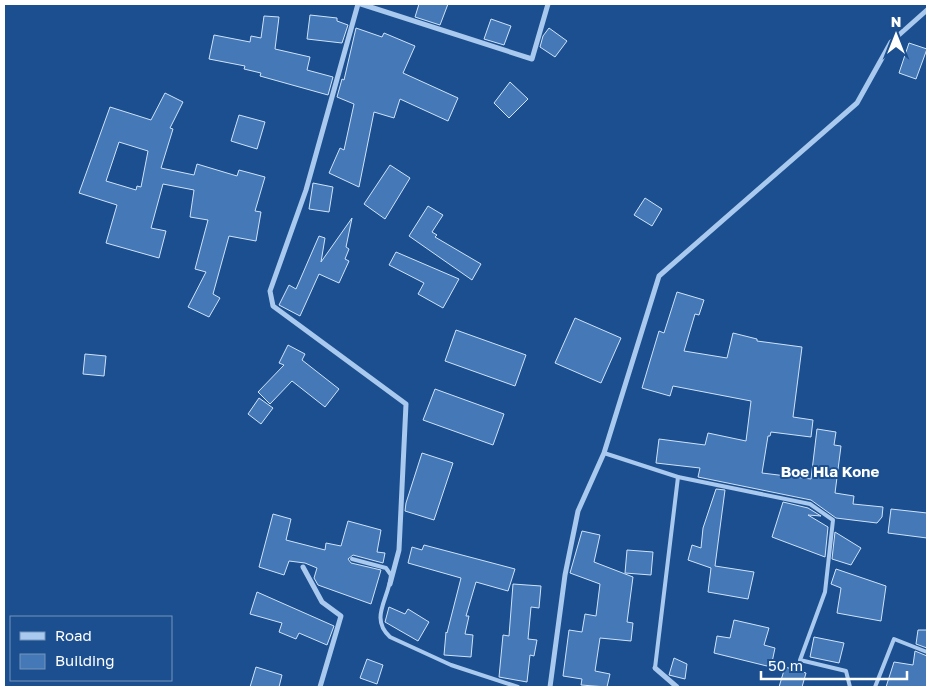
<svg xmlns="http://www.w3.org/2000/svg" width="931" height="691" font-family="'Golos Text',sans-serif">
  <rect width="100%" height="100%" fill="#1b4f8f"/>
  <g fill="#4478b7" stroke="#cfe3fa" fill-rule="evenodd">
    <path d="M419 4H448L440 25 415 17Z"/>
    <path d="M310 15 337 18V21L348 25 342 43 307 39Z"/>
    <path d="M264 16 279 17 275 49 310 57 307 70 333 77 328 95 260 76 261 73 244 69 245 66 209 59 214 35 250 42 251 36 261 38Z"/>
    <path d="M491 19 511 26 504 45 484 39Z"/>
    <path d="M356 28 382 37 384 33 415 46 403 73 458 98 448 121 400 99 394 118 374 112 359 187 329 173 340 148 344 150 354 104 337 97 342 79 344 80Z"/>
    <path d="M549 28 567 41 555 57 540 47 543 36Z"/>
    <path d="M909 43 927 49 916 79 899 73Z"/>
    <path d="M510 82 528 99 509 118 494 103Z"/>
    <path d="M165 93 183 102 170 128 173 129 161 168 194 175 197 164 237 176 239 170 265 177 255 211 261 212 256 241 229 236 213 294 220 298 209 317 188 307 206 272 195 269 208 220 190 217 194 190 163 184 151 228 166 231 159 258 106 243 117 205 79 193 110 107 151 120ZM119 142 148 151 141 187 137 186 136 190 106 181Z"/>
    <path d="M239 115 265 122 257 149 231 141Z"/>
    <path d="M390 165 410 178 385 219 364 204Z"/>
    <path d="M313 183 333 187 329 212 309 209Z"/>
    <path d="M645 198 662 209 652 226 634 215Z"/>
    <path d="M428 206 443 215 432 232 437 235 435 237 481 264 472 280 409 236Z"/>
    <path d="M352 218 346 247 349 249 345 259 349 261 339 283 319 274 300 316 279 305 289 285 296 289 319 236 325 238 321 262Z"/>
    <path d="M396 252 459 279 443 308 418 294 424 283 389 265Z"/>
    <path d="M677 292 704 300 699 315 695 314 684 351 727 358 733 333 757 339V341L802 347 793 417 813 420 811 437 771 432 770 436H768L762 473 811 479 817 429 836 432 834 445 841 446 835 493 854 496 853 504 883 507 882 517 877 523 836 518 811 500 698 477 700 468 656 463 659 439 705 445 708 433 746 441 751 401 673 386 670 396 642 388 659 331 664 333Z"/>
    <path d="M575 318 621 338 601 383 555 363Z"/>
    <path d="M456 330 526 355 515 386 445 361Z"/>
    <path d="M288 345 305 354 302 360 339 389 325 407 292 381 270 404 258 392 284 365 279 363Z"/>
    <path d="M85 354 106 356 104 376 83 374Z"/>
    <path d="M435 389 504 414 493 445 423 420Z"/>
    <path d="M259 398 273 408 261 424 248 414Z"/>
    <path d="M422 453 453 463 434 520 405 511 406 503Z"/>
    <path d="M716 489 725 490 715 566 754 572 748 599 708 592 711 568 688 560 692 545 701 548 703 528Z"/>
    <path d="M783 502 808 508 821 516 808 515 828 527 825 557 772 537Z"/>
    <path d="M891 509 927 513V538L888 533Z"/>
    <path d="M273 514 291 519 286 540 325 550 326 543 341 546 348 521 381 530 377 552 385 553 383 563 353 555 348 559 351 563 381 570 371 604 318 585 314 578 317 568 305 563 289 561 284 575 259 567Z"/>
    <path d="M582 531 600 535 594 562 633 577 627 622 633 623 631 641 600 638 595 671 610 674 607 687 581 685 582 679 563 676 569 630 582 632 585 614 596 616 600 584 570 573Z"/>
    <path d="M835 532 861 548 851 565 832 559Z"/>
    <path d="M424 545 515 569 508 591 476 582 466 616H469L465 634 473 635 471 657 444 655 446 632 447 633 461 578 408 563 412 547 422 550Z"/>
    <path d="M627 550 653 552 651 575 625 573Z"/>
    <path d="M836 569 886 586 881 621 837 613 841 588 831 584Z"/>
    <path d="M513 584 541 586 539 608 531 607 528 639 537 640 534 656 530 655 527 682 499 677 503 635 509 636Z"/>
    <path d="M257 592 334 626 327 645 299 633 296 639 279 632 282 623 250 614Z"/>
    <path d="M389 607 405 614 408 609 429 622 418 641 385 622Z"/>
    <path d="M734 620 769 628 764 645 775 648 771 667 714 653 717 636 730 638Z"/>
    <path d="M918 630H927V648L916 644Z"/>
    <path d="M814 637 844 643 839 663 810 657Z"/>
    <path d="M915 651 927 656V687H886L894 662 913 665Z"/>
    <path d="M674 658 687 664 685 679 669 675Z"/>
    <path d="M367 659 383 665 377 684 360 678Z"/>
    <path d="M256 667 282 675 279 687H250Z"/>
    <path d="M785 667 806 673 802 687H779Z"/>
  </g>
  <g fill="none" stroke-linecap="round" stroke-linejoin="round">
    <g stroke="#a9c9ee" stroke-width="4">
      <path d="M604 453 678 477 810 504 833 520 825 592 800 660 846 671 850 687"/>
      <path d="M352 559 386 568 391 575C389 599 369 618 390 637L451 665 518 687"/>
      <path d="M655 668 678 477"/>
      <path d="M875 687 894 639 927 652"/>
    </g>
    <g stroke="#a9c9ee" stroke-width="5">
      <path d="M358 4 306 190 270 291 273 306 406 404 399 550 390 584"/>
      <path d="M361 4 532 59 548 4"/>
      <path d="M303 567 322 602 341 616 320 687"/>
      <path d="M655 668 677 687"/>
      <path d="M550 687 565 575 578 511 604 453 659 276 857 103 891 42 927 10"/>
    </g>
  </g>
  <g text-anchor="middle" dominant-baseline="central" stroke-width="4" stroke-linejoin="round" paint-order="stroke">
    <g font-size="15" font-weight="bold" fill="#fff" stroke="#1b4f8f">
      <text x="830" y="471">Boe Hla Kone</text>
    </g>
  </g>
  <rect width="931" height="691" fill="none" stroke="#ffffff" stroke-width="10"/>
  <rect x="10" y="616" width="162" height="65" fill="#1b4f8f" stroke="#7695bc"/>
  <rect x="20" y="632" width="25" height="8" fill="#a9c9ee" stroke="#7695bc"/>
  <text x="55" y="641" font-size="15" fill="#ffffff">Road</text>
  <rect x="20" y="654" width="25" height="15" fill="#4478b7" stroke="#7695bc"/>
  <text x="55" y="666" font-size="15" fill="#ffffff">Building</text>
  <g transform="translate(896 35)" stroke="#1b4f8f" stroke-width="4" paint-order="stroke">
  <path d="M0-4L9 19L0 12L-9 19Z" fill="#ffffff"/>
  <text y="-8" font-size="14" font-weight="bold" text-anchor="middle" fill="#ffffff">N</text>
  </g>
  <path d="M761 671v8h146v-8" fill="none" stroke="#ffffff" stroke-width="2.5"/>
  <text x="768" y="671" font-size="15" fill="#ffffff" stroke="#1b4f8f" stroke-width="4" paint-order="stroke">50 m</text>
</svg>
